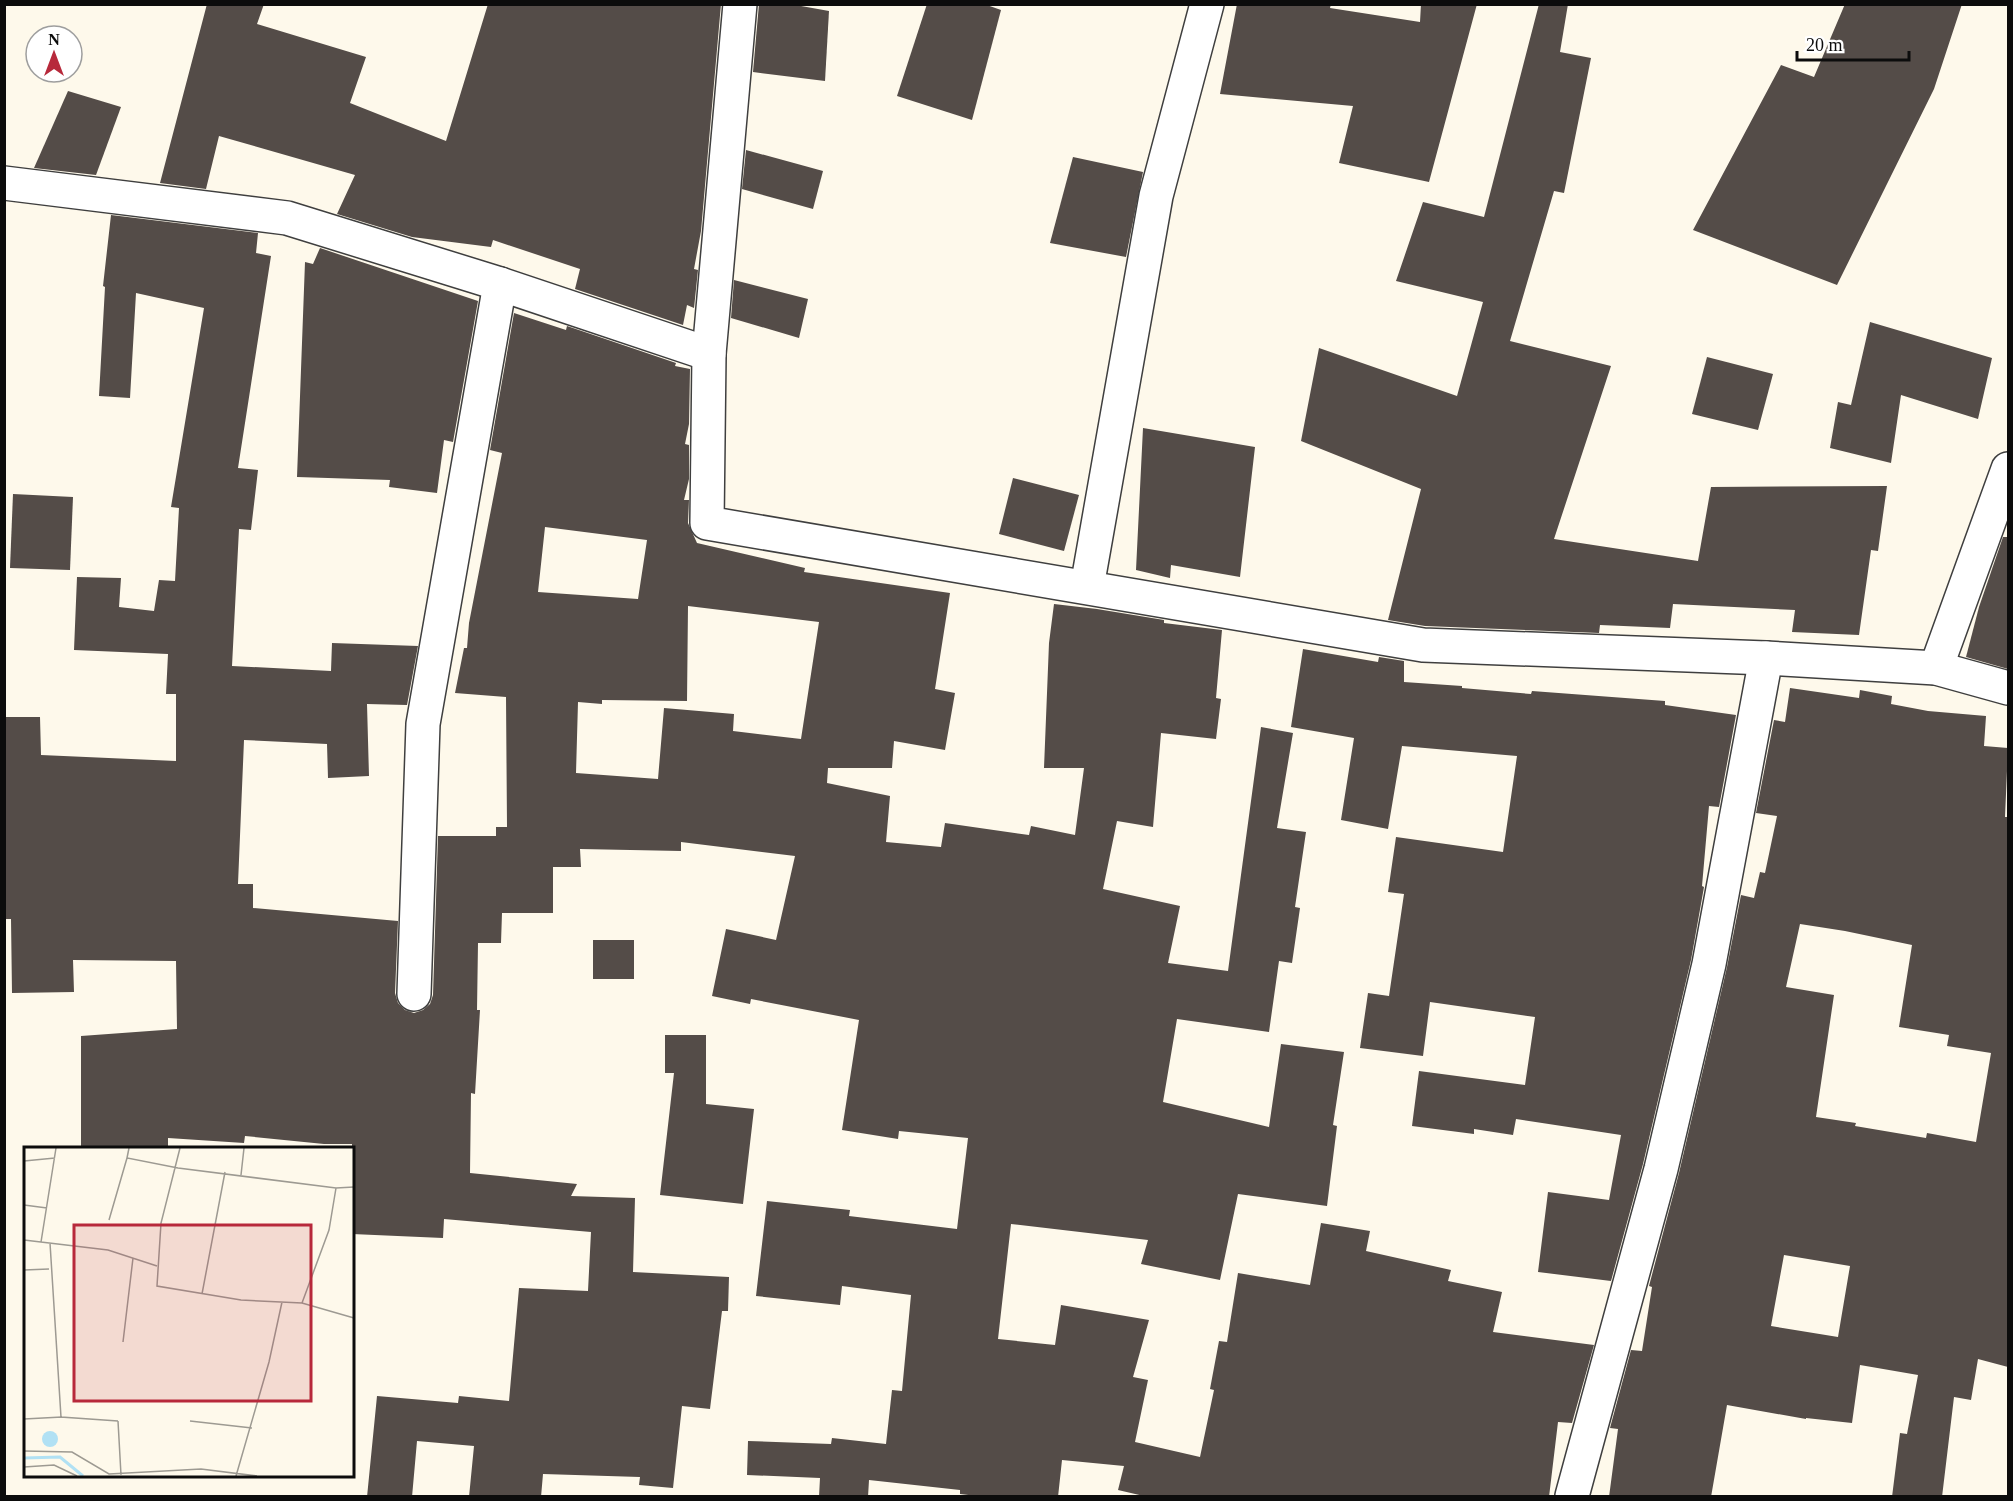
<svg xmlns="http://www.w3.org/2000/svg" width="2013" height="1501" font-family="Georgia,serif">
  <rect width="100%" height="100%" fill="#fef9eb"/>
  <g fill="#544c48" fill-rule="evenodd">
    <path d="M207 4H264L257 24 366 57 350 103 446 141 488 4H721L701 231 694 269 698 270 694 308 687 305 683 325 575 289 580 269 493 240 491 247 412 237 337 214 355 175 219 136 206 189 160 183Z"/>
    <path d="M759 4H790L829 11 825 81 753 72Z"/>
    <path d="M927 4H984L1001 10 972 120 897 96Z"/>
    <path d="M1237 4H1331L1330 8 1420 22 1421 4H1477L1429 182 1339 163 1353 106 1220 94Z"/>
    <path d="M1539 4H1568L1560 52 1591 58 1564 193 1554 191 1510 341 1611 366 1554 539 1698 561 1711 487 1887 486 1878 551 1871 550 1859 635 1792 632 1795 610 1673 604 1670 628 1600 625 1599 633 1425 626 1388 620 1421 489 1301 441 1319 348 1457 396 1483 302 1396 281 1423 202 1484 217Z"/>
    <path d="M1845 4H1962L1934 89 1837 285 1693 230 1781 65 1814 77Z"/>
    <path d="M68 91 121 107 96 175 34 168Z"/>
    <path d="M746 150 823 171 813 209 742 189Z"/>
    <path d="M1073 157 1143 172 1126 257 1050 243Z"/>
    <path d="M111 215 258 233 256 253 271 256 238 468 258 470 251 530 239 529 232 666 331 671 332 643 418 646 407 705 367 704 369 776 328 778 327 744 244 740 238 884H253V908L398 921 395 993 398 1003 405 1010 414 1013 423 1010 430 1004 433 995 438 836H496V827H507L506 697 455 693 464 648H467L469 623 502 453 490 450 514 313 566 330 567 326 676 363 675 366 690 369 689 424 685 444 689 445V479L684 500H689L688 523 697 543 805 568 804 572 950 593 935 689 955 693 945 750 894 741 892 768H828L827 783 890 796 886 842 941 847 945 823 1029 835 1031 826 1075 835 1084 768H1044L1049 643 1054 604 1097 609 1164 620V623L1222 630 1216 698 1221 699 1216 739 1161 733 1153 827 1117 821 1103 889 1180 906 1168 963 1228 971 1261 727 1293 733 1277 828 1306 832 1295 907 1300 908 1292 963 1279 961 1269 1032 1177 1019 1163 1102 1269 1127 1281 1044 1344 1052 1333 1125 1337 1126 1327 1206 1238 1194 1220 1280 1141 1264 1148 1240 1011 1224 998 1339 1055 1345 1061 1305 1149 1320 1133 1377 1148 1380 1135 1442 1200 1457 1214 1390 1210 1389 1219 1341 1227 1342 1238 1273 1310 1285 1321 1223 1370 1231 1366 1251 1451 1270 1448 1281 1502 1292 1493 1332 1594 1345 1572 1423 1558 1422 1549 1497H1148L1118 1490 1124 1466 1062 1460 1058 1497H985L960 1494V1490L869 1480 868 1497H819L820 1478 747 1475 748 1441 831 1444 832 1438 886 1444 892 1390 902 1391 911 1295 842 1286 840 1305 756 1296 767 1201 850 1210 849 1216 957 1229 968 1138 899 1131 898 1139 842 1130 859 1020 751 999 750 1004 712 996 726 929 776 940 795 856 681 842V851L580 849 581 867H553V913H502L501 943H478L477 1010H480L475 1094 471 1093 470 1173 577 1184 571 1196 635 1198 633 1272 729 1277 728 1311H722L710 1409 682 1406 673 1488 639 1485 640 1477 543 1474 541 1497H469L474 1446 417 1441 412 1497H367L377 1396 458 1403 459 1396 509 1401 519 1288 588 1291 591 1232 444 1219 443 1238 352 1234V1144H324L245 1136 244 1143 168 1138V1149H81V1036L177 1029 176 961 73 960 74 992 12 993 11 919H4V717H40L41 755 176 761V694H166L168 654 74 650 77 577 121 578 119 607 154 611 159 580 175 581 179 508 171 507 204 308 136 293 130 398 99 396 105 287 103 286ZM545 527 647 540 638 599 538 592ZM688 606 819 622 801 739 733 731 734 714 664 708 658 779 576 773 578 702 602 704V700L687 701Z"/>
    <path d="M320 248 478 301 453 442 444 440 437 493 389 487 390 480 297 477 305 262 313 264Z"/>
    <path d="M734 280 808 299 799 338 731 318Z"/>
    <path d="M1870 322 1992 358 1978 419 1901 395 1891 463 1830 448 1838 402 1851 405Z"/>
    <path d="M1707 357 1773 374 1758 430 1692 414Z"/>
    <path d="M1143 428 1255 447 1240 577 1171 565 1170 578 1136 570Z"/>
    <path d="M1013 478 1079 495 1064 551 999 534Z"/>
    <path d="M13 494 73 497 70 570 10 568Z"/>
    <path d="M2003 537H2008V669L1966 657 1979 607Z"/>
    <path d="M1303 649 1378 662 1379 657 1404 661V682L1462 686V688L1531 694 1532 691 1665 701V705L1736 715 1719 807 1709 806 1702 886 1704 887 1691 960 1643 1164 1611 1281 1538 1272 1548 1192 1609 1200 1621 1135 1516 1119 1513 1135 1474 1129V1134L1412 1126 1419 1071 1525 1085 1535 1017 1430 1002 1423 1056 1360 1048 1368 993 1389 996 1404 894 1388 892 1396 837 1503 852 1517 756 1402 746 1388 829 1341 820 1354 738 1291 727Z"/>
    <path d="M1790 688 1859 698 1860 690 1892 696 1891 704 1928 711 1986 716 1984 746 2008 748 2005 817H2008V1367L1978 1359 1971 1400 1954 1397 1942 1497H1892L1900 1433 1907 1434 1918 1375 1860 1365 1852 1423 1806 1418V1419L1727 1405 1711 1497H1609L1618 1429 1610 1428 1631 1350 1642 1351 1652 1287 1649 1286 1679 1173 1727 967 1741 895 1754 898 1760 872 1765 873 1777 816 1756 813 1774 720 1785 722ZM1800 924 1845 931 1912 945 1899 1027 1949 1035 1947 1046 1991 1053 1976 1142 1927 1133 1926 1138 1855 1126 1856 1123 1816 1117 1834 995 1786 987ZM1784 1255 1850 1266 1838 1337 1771 1326Z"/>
    <rect x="593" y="940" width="41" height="39"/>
    <path d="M665 1035H706V1104L754 1109 743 1204 660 1195 674 1073H665Z"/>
  </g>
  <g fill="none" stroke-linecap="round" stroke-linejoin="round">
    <g stroke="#3f3f3f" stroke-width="36">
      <g id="street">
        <path d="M740 4 709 354 707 523 1423 645 1766 658 1936 668 2008 688"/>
        <path d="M4 183 287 218 500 284 709 354"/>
        <path d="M1087 587 1156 196 1207 4"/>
        <path d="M1936 668 2008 469"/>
        <path d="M414 994 423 724 500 284"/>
        <path d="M1572 1496 1661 1169 1709 964 1766 658"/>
      </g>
    </g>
    <use href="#street" stroke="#fff" stroke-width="33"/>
  </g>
  <g transform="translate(24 1147)">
    <rect width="330" height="330" fill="#fef9eb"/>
    <path d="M18 292a8 8 0 1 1 16 0a8 8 0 1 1-16 0Z" fill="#b1e1f4"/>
    <path fill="none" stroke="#b1e1f4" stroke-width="3" d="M0 311 36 310 59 329"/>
    <path fill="none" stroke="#9d9a92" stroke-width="1.5" d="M105 1 103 11 154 21 312 41 330 40M156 1 137 76 133 139 217 153 278 156 330 171M0 14 31 11M217 28 220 1M0 58 23 61M85 73 103 11M0 93 84 103 133 119M17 95 32 1M26 96 37 270 94 274M0 123 25 122M178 147 201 25M278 156 305 83 312 41M99 195 109 111M0 272 38 270M94 274 97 328M166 274 228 281M0 304 48 305 85 327 177 322 233 329M0 320 30 318 53 329M212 329 245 215 258 155"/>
    <path fill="#b7293b" fill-opacity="0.15" stroke="#b7293b" stroke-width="3" d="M50 78H287V254H50Z"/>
    <rect width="330" height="330" fill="none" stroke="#0c0c0c" stroke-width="3"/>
  </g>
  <rect width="2013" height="1501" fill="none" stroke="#0c0c0c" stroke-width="12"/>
  <g transform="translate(54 54)"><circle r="28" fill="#ffffff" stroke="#9e9e9e" stroke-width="1.5"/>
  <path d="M0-4.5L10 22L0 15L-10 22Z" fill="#b7293b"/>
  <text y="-9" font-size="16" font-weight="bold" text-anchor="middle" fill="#0c0c0c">N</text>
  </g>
  <path d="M1797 51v9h112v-9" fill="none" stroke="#0c0c0c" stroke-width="3"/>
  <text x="1806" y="51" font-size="18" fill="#0c0c0c" stroke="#ffffff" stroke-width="4.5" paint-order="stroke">20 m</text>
</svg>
